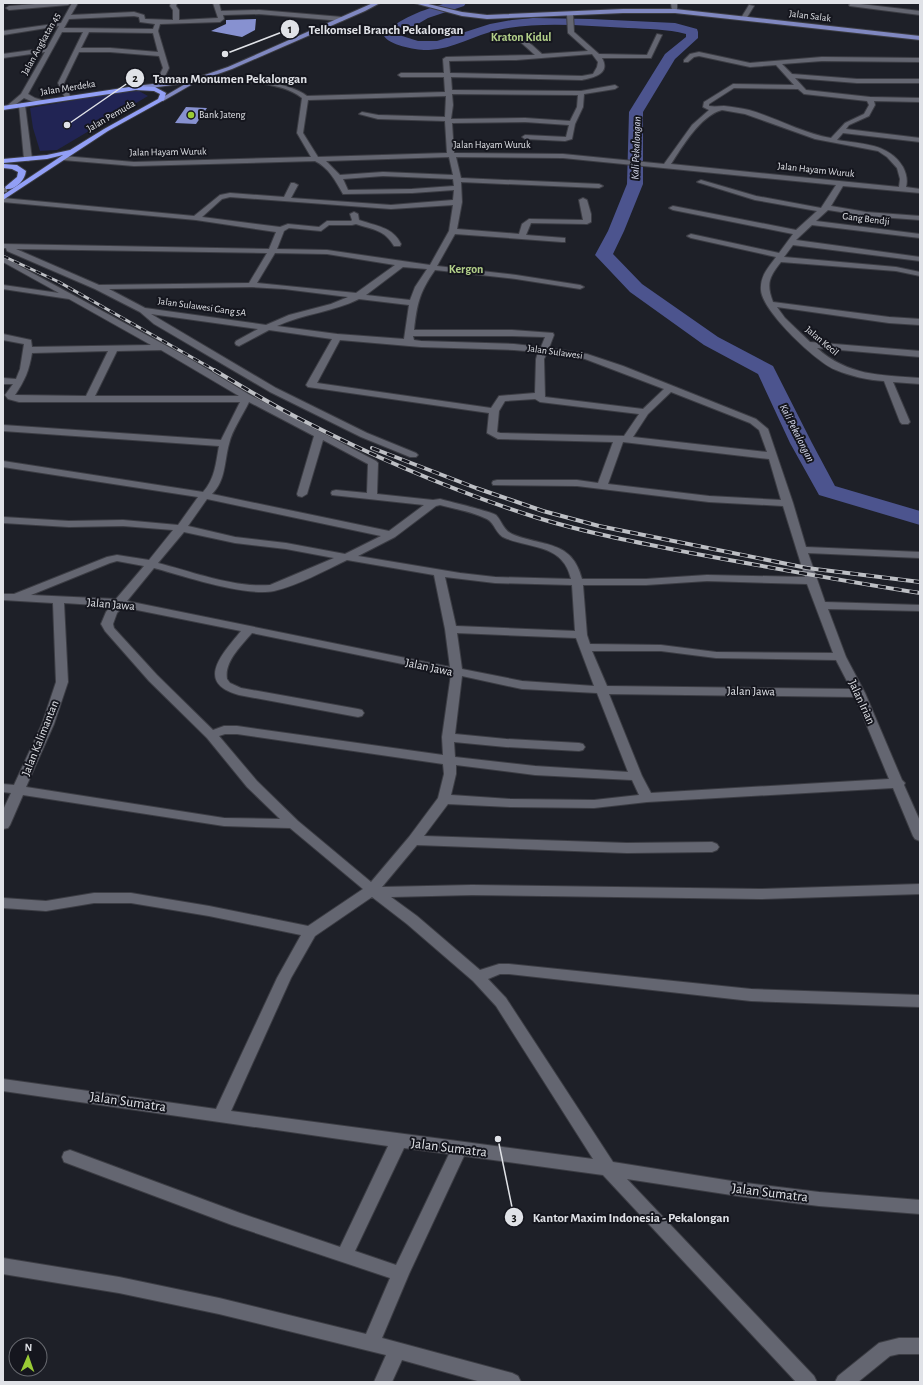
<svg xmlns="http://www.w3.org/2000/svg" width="923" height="1385" font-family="'Alegreya Sans',sans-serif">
  <rect width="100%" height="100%" fill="#1e2028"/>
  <path fill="#212454" d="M139 91 148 96 57 150 40 151 33 128 30 108 120 92Z"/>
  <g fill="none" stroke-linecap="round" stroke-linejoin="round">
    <path fill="#4c548e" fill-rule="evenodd" d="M446 3H466L464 6 428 18 399 35 418 41H437L490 24 512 20 533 18 591 19 675 23 697 29 698 32V38L675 59 643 112V184L624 231 613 254 642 284 718 337 773 366 812 443 835 486 920 511V525L819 495 790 443 758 374 704 345 630 292 595 255 608 231 627 184 629 112 665 54 686 37V34C667 29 648 29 628 28 586 26 540 21 498 30 475 35 453 49 429 50 418 51 389 45 384 36 395 19 426 9 446 3Z"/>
  </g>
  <g fill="#8791d0">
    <path d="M256 19 255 30 242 37 211 31 226 24V20Z"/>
    <path d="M186 107 207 108 196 124 175 123Z"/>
  </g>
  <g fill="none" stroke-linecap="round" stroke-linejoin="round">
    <g stroke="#3c3d44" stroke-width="2">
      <g id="minor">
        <path d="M48 3H71L68 5 9 10 6 8 9 6Z"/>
        <path d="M72 3H78L71 15 134 12 144 15 145 19 173 20V10L170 6 171 3H177L176 6 179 10V20L218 18 213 3H219L221 11 259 10 342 17 345 19 342 21 259 14 223 15 224 19 220 22 160 24 158 31 169 68 164 78V85L159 84 158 78 163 68 159 56 110 52H79L64 83 71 98 68 100 65 98 58 83 83 32H62L28 94 35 98 45 101V103L31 101 24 98 11 108H7V106L21 94 45 52 3 58V54L47 48 59 26 3 35V31L61 23ZM134 16 139 17 140 22 155 24 153 29 64 28 69 19ZM89 32 153 33 158 52 110 48H81Z"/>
        <path d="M671 3H677V12L672 11Z"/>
        <path d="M852 3 920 11V15L850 6 849 5Z"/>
        <path d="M749 5 754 6 746 19H742L741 18Z"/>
        <path d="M570 12 573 14 574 32 599 54 647 55 657 34 662 35 651 58H602C611 74 593 78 582 80L451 77 452 90 581 91 615 85 618 87 615 89 584 94 583 107 575 124 572 139 565 141 525 139 522 137 525 135 566 137 569 125 525 122 452 123 454 153 563 154 664 164 692 125 709 110 703 107 704 102 733 84 794 85 776 65 750 67 699 56 694 57 688 62H684V60L690 54 699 52 750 63 822 57 920 58V62L822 61 782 64 792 74 857 79H920V83H857L795 78 806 90 870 97 920 98V102L874 101 875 105 869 116 849 125 846 129 920 138V142L843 133 837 140C861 144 889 143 903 167 906 173 908 180 906 187L920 189V193L843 186 831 206 866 212 920 216V220L866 216 828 210 816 221 920 234V238L812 225 796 240 920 257V261L793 245 784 257 896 267 920 272V276L896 271 781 262C769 277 766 284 773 302L889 317 920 319V325L889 323 777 307 785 318 810 342 920 351V357L817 348C848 376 880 375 920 378V384L893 382 910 422 908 424H902L900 422 884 381C868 380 850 376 836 370 817 363 762 311 761 290 760 276 768 268 776 257L691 238 687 236 691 234 779 253 793 234 673 210 669 208 673 206 796 230 817 211 755 200 697 182 701 180 756 196 821 208 836 185 563 158 456 157 461 178 599 184 603 186 599 188 461 182 462 202 457 229 519 234 522 224 529 219 583 220 579 200 583 198 587 200 591 214V222L587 224 531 223 526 235 565 238V242H562L455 234 437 266 516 275 580 285 584 287 580 289 516 279 435 270C419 293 417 304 414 330H512L553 333 554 335 549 348 587 354 623 366 756 419 768 429 793 503 806 547 920 552V558L808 553 825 602 920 605V611L828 609 846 657 865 693 902 780 905 783 904 785 920 821V841L915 839 913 836 893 788 647 802 594 808 510 807 448 804 424 836 627 843 712 842 717 844 719 847 717 850 712 852 627 853 417 845 382 887 472 885 760 889 920 884V894L760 899 472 895 391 897 417 916 480 970 499 964H509L751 989 920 995V1007L751 1001 509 974H500L488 979 506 998 613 1162 738 1182 819 1192 920 1200V1214L819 1206 738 1196 627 1179 814 1376 817 1382H796L603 1175 464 1156 409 1274 382 1338 512 1373 518 1376 521 1382H481L402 1360 392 1382H374L386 1355 219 1314 119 1293 3 1274V1258L119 1277 219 1298 366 1334 390 1278 232 1225 64 1162 62 1157 64 1152 70 1150 240 1213 340 1247 388 1146 3 1091V1079L216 1109 277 978 301 935 209 916 131 903H94L46 911 3 908V898L46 901 94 893H131L209 906 308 926 363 889 290 828 224 826 23 795 10 825 8 828 3 829V810L11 793 3 792V784L14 785 42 724 56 682 53 603 3 600V594H14L107 557 117 555 149 560 173 530 123 526 69 527 3 523V517L69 521 123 520 178 525 198 497 3 467V461L203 492C215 479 216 462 219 446L3 431V425L221 440 240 402H19L8 399 5 395 13 384H3V378L16 379 20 369 24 344 3 340V334L31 340 32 347 151 345 69 299 3 289V285L59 293 3 262V257L187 357 250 395 376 461 378 463 377 494 433 500 440 499C448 501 492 512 496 515 502 521 503 530 512 534 542 547 572 539 582 579H646L707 575 805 577 783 506 709 502 577 486 493 485 492 483 493 481 497 480H577L598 483 613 442 498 439 487 433 489 413 308 387 306 385 332 339 269 330 239 346 236 345 235 343 236 341 258 329 151 314 276 388 367 433 416 453 418 455 416 457H410L361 437 270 392 154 324 140 312 95 289 7 251 6 248H3V244L269 249 276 232 196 220 3 202V198L194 216 220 195 230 193 284 197 291 183H294L298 185 291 198 391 205 453 200 454 190 412 193 343 194C335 180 329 168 315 161L134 166 63 160 59 158 63 156 134 162 311 157 297 133 302 98C280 80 230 81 202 80L199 78 200 77C222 73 290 81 307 96L445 92 444 77H401L398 75 401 73H444L443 59 446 57 535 55 516 38V36L518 35 532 45 542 54 588 51 568 33 567 14ZM592 54 598 62 597 67 593 74 582 76 450 73 449 61 516 60ZM734 88 798 89 804 94 867 101 869 105 864 114 845 123 831 138C802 133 777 118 749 110 741 108 733 107 724 106 719 106 715 107 709 106V104ZM452 94 578 95 577 107 570 121 525 118 451 119 453 105ZM446 96 445 117 378 115 362 112 359 114 378 119 445 121 447 153 318 157 303 133 308 100ZM722 110 745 114 815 139 878 151 887 157 897 168 900 179 899 187 671 164C682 147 701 115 722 110ZM449 157 453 175 383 172 340 175 326 161ZM383 176 453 179 454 186 412 189 348 190 343 179ZM230 197 391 209 453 205 449 231 430 265 327 250 277 249 284 231 289 228 321 231 329 225H352L356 224C373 230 384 229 394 246H400L401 244C393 227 376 226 359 220L358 214 354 212 350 214 352 220 351 221H327L319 227 288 224 280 227 202 217 222 199ZM16 249 267 253 249 283 99 285ZM275 253 327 254 395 265 356 293 257 283ZM403 267 427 269 415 287 410 300 366 295ZM252 287 284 289 348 297 331 304 289 315 266 325 145 308 109 289ZM359 299 409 305 404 339 337 334 277 326C303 314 333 312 359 299ZM413 336H512L545 337 541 347 514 344 421 341 414 340ZM340 340 421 347 514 350 538 352 536 359 535 393 499 396 491 408 317 383ZM161 350 239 396H95L117 351ZM108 351 86 396 15 395C25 380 29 371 32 353ZM547 353 585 359 664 389 643 409 545 397 544 359ZM671 392 750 423 759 430 767 452 633 437 648 414ZM535 399 540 402 639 414 624 436 500 433 497 432 499 411 505 401ZM249 402 314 436 297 494 298 496 302 497 307 494 323 440 368 464 367 493 336 490 332 491 331 493 332 495 424 505 389 531 212 494C226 480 224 462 229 444 232 430 243 415 249 402ZM623 442 769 459 781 500 709 496 608 484ZM207 499 381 536 345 554 286 543 235 537 188 526ZM440 505C455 509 473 512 487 519 495 523 496 535 505 538 532 549 563 544 571 579L495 577 460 573 358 556 395 537 436 506ZM184 532 235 543 286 549 334 558 270 585C235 588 193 572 158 563ZM347 560 434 575 445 629 450 667 127 601 154 568C184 576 245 597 274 591 299 585 324 571 347 560ZM117 561 144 566 116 599 31 595 110 563ZM445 577 495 583 572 585 575 631 456 626ZM707 581 807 584 833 653 716 652 661 645 590 644 587 635 583 585H646ZM64 603 111 606 106 612 101 624 105 631 149 681 207 738 247 787 280 819 224 818 26 787 54 724 68 682ZM122 607 241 631C223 653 194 683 239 695L358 717 362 716 364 713 362 710 358 709 241 688 230 683 227 679C224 662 241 646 252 633L451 674 442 737 443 755 237 726H224L213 730 157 675 114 628 113 624 117 613ZM457 633 576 638 594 686 522 681 462 669ZM592 651H661L716 658 836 660 851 689 607 686ZM462 676 522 689 597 693 628 772 535 766 455 757 454 742 506 747 579 751 583 750 585 747 583 744 579 743 506 739 455 734ZM609 694 855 697 889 779 651 793 642 776ZM225 734H237L443 764 444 774 438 798 409 837 371 882 298 821 257 781 219 736ZM456 765 535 775 632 780 639 795 594 800 510 799 451 795 456 774ZM372 897 407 924 473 981 496 1006 593 1159 231 1111 291 978 315 936ZM404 1148 449 1154 396 1265 355 1251Z"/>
        <path d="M22 103 25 105 32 159 28 161 24 159 19 105Z"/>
        <rect x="3" y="188" width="4" height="4"/>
        <path d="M899 1338H920V1354H899L890 1356 858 1382H835L838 1376 879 1343Z"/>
      </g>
    </g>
    <g stroke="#3c3d44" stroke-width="2">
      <g id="major">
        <path d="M373 3H380L365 11 232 69 198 81 163 101 158 100 187 83 136 90 133 88 136 86 193 79 228 67Z"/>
        <path d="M414 3H424L462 12 487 15 623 9H675L920 36V40L675 13H623L487 19 462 16Z"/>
      </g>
    </g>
    <g stroke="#3c3d44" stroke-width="2">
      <g id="highway">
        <path d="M136 86 155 87 166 93 164 100 108 131 3 200V195L63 155 47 159 3 163V159L47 155 70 150 104 129 158 99 160 94 154 91 136 90 3 110V106Z"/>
        <path d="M3 164 17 165 26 171C25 180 16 190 6 189L5 187 17 177 18 172 12 169 3 168Z"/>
      </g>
    </g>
    <use href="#minor" fill="#646671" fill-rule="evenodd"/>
    <use href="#major" fill="#8088c1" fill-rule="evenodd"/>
    <use href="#highway" fill="#929ff6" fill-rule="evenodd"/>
    <g stroke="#bdbfc4" stroke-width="3">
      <path id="rail-far1" d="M3 256 59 282 216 371"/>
    </g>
    <g stroke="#bdbfc4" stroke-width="4">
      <g id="rail">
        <path d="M214 370C243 387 272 405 302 420 378 459 456 492 538 518 587 533 640 543 691 553 767 567 843 581 920 593"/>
        <path d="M372 448 476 488 543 511 599 526 807 568 920 582"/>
      </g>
    </g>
    <use href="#rail-far1" stroke="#15161e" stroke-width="2" stroke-dasharray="6" stroke-linecap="butt"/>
    <use href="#rail" stroke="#15161e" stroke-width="2.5" stroke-dasharray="8" stroke-linecap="butt"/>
  </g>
  <circle fill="#99cb35" stroke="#15161e" stroke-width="1.5" cx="191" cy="115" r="4"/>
  <g text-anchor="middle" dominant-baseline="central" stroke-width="4" stroke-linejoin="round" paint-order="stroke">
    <g font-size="10" fill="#e0e2e7" stroke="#15161e">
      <text transform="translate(810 16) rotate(7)">Jalan Salak</text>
      <text transform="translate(41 44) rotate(-61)">Jalan Angkatan 45</text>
      <text transform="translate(68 88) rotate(-9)">Jalan Merdeka</text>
      <text transform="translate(111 116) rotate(-30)">Jalan Pemuda</text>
      <text x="492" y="145">Jalan Hayam Wuruk</text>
      <text transform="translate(168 152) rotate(-1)">Jalan Hayam Wuruk</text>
      <text transform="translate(816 170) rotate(6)">Jalan Hayam Wuruk</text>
      <text transform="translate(866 219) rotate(7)">Gang Bendji</text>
      <text transform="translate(202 307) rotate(8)">Jalan Sulawesi Gang 5A</text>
      <text transform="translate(822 341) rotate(40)">Jalan Kecil</text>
      <text transform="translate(555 352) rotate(8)">Jalan Sulawesi</text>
    </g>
    <g font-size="10" fill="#e0e2e7" stroke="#15161e" text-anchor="start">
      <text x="199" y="115">Bank Jateng</text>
    </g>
    <g font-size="11" font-style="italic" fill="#dcdff1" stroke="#15161e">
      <text transform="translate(636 148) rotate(-88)">Kali Pekalongan</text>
      <text transform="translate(797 433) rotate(63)">Kali Pekalongan</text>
    </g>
    <g font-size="12" font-weight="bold" fill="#b3d089" stroke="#15161e">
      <text x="521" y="37">Kraton Kidul</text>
      <text x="466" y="269">Kergon</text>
    </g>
    <g font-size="12" fill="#e0e2e7" stroke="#15161e">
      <text transform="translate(111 604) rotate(5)">Jalan Jawa</text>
      <text transform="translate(429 667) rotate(12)">Jalan Jawa</text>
      <text transform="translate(751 691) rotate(1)">Jalan Jawa</text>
      <text transform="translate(862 702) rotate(65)">Jalan Irian</text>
      <text transform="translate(40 738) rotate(-68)">Jalan Kalimantan</text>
    </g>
    <g font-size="14" fill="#e0e2e7" stroke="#15161e">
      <text transform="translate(128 1102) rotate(8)">Jalan Sumatra</text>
      <text transform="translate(449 1148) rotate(7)">Jalan Sumatra</text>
      <text transform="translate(770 1193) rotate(7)">Jalan Sumatra</text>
    </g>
  </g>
  <path fill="none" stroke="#e0e2e7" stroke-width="1.5" d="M225 54L290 29M67 125L135 78M498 1139L514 1217"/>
  <g fill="#e0e2e7" stroke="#15161e" stroke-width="1.5">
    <circle cx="225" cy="54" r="4"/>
    <circle cx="67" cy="125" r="4"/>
    <circle cx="498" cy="1139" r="4"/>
    <circle cx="290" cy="29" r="10"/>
    <circle cx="135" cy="78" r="10"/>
    <circle cx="514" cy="1217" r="10"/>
  </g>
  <g font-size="12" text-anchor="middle" font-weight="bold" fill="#111">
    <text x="290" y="33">1</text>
    <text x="135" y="82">2</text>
    <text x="514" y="1221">3</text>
  </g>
  <g font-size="13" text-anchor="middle" font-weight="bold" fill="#e0e2e7" stroke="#15161e" stroke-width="4" stroke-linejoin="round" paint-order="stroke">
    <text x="386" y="34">Telkomsel Branch Pekalongan</text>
    <text x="230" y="83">Taman Monumen Pekalongan</text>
    <text x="631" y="1222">Kantor Maxim Indonesia - Pekalongan</text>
  </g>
  <rect width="923" height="1385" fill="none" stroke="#e0e2e7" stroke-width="8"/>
  <g transform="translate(28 1357) rotate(2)"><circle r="19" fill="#15161e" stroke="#66686e"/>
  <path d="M0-3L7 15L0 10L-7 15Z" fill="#99cb35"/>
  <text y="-6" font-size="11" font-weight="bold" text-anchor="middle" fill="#e0e2e7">N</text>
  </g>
</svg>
